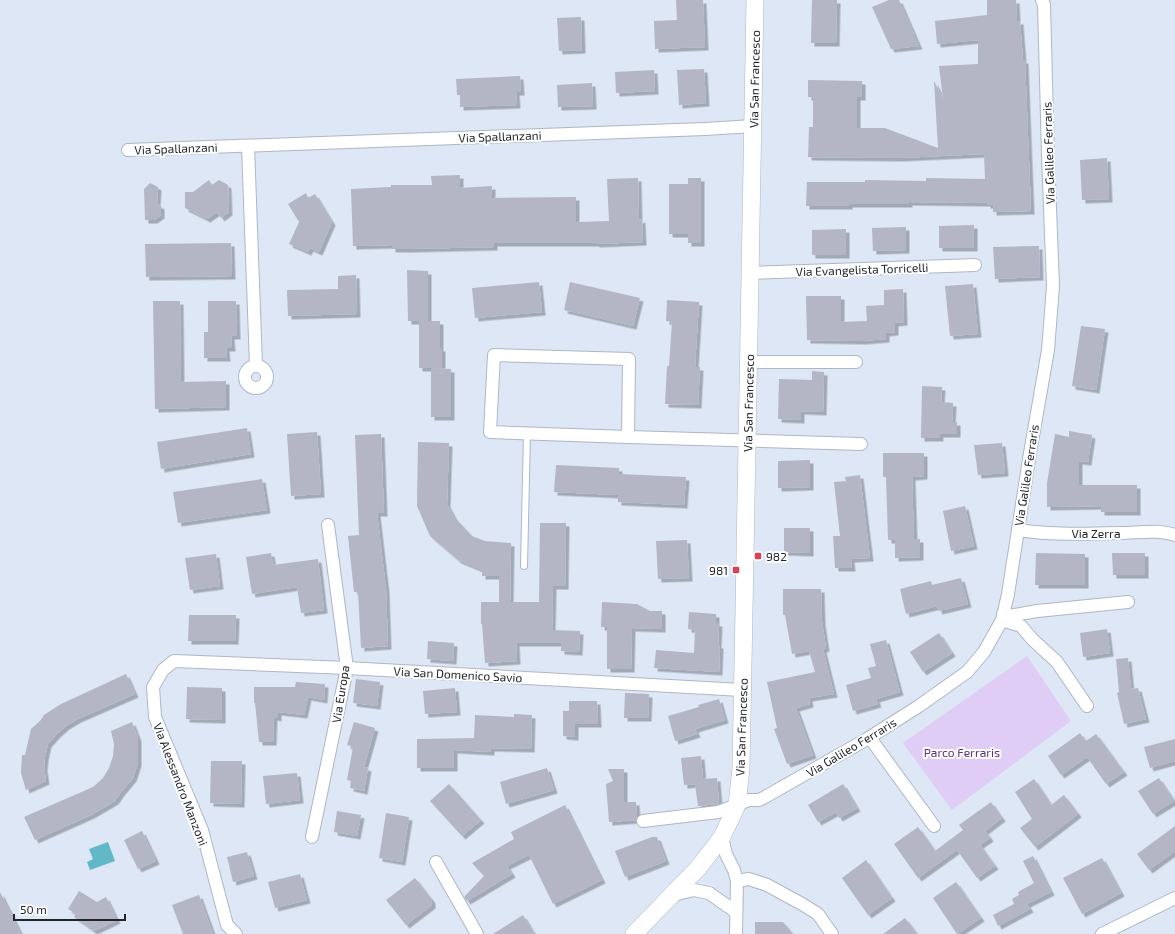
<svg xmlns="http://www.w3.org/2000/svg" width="1175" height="934" font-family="'Exo 2',sans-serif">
  <defs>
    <filter id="shadow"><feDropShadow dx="3.5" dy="3.5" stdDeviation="0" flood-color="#0004"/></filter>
  </defs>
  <rect width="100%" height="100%" fill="#dde7f5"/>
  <path fill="#e0cdf6" d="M1027 656 1071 721 952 810 903 743Z"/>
  <path fill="#62b8c6" d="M108 842 115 861 90 870 87 862 93 859 89 849Z"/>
  <g fill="#b4b6c6" filter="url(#shadow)">
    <path d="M676 0H703L705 47 655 49 654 21 677 20Z"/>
    <path d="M812 0H837L836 43H811Z"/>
    <path d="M889 0H899L919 46 891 49 872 7Z"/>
    <path d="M987 0H1016L1017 21H1020L1023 60H1025L1031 211 993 212V205H987V203L909 202V204H849V206H806L807 182H865V180L926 181V178L985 179 984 154 899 158 808 157 809 127H813V97H808V80L862 81V97H857V128H885L938 148 934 81 943 99 939 66 978 64V40L937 44 935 21 987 15Z"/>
    <path d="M581 17 582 50 559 51 557 18Z"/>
    <path d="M704 69 706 103 679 105 677 70Z"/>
    <path d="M654 70 655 91 616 93 615 72Z"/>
    <path d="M520 76 521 92H516L517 105 460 107V95H457L456 79Z"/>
    <path d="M592 83 593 106 558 107 557 85Z"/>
    <path d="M1107 158 1109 199 1082 200 1080 160Z"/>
    <path d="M460 175V188L492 186V198L576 197V222L609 221 607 179 638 178 639 220 642 219 643 242 596 244V243H494V247L407 249H392V245L353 246 351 189 391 187V185H432L431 176Z"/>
    <path d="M688 178H701V243H688V234H669V184H688Z"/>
    <path d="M209 180 212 185 219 180 228 185 229 212 221 218 217 212 207 219 185 208V192H193Z"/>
    <path d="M150 183 158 187 157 204 161 206V215L154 220H145L144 189Z"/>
    <path d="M306 193 308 198 315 194 332 222 319 252 310 248 308 252 289 244 299 222 288 204Z"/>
    <path d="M974 225V248H939V226Z"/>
    <path d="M906 227V250L873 251 872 228Z"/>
    <path d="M846 229V255H812V230Z"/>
    <path d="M231 243 232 276 146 277 145 244Z"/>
    <path d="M1039 246 1040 277 995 279 993 247Z"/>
    <path d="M407 270 428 271V321H440V348H442V368H419V321H408Z"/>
    <path d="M356 275 357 314 288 316 287 290 338 289V276Z"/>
    <path d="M539 282 542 312 475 318 472 288Z"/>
    <path d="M570 282 640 298 633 326 564 310Z"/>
    <path d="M973 284 978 334 950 336 945 286Z"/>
    <path d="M903 289 904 322 895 323V332L886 333V339L862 341 807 340 806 296H841V322L867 321 866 306 884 305V290Z"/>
    <path d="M667 300 699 302 695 367H700L698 405 665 404 667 366H669L672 322 666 321Z"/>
    <path d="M153 301H180L181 382 226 381V407L155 409Z"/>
    <path d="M208 301H236L237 336H231L232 348H226L227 358H204V332H208Z"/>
    <path d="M1081 326 1105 329 1096 390 1072 386Z"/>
    <path d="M431 368 451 369V417H431Z"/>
    <path d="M812 371 824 372 823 412 801 411V420L778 419 779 379 812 380Z"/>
    <path d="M922 386 942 387 941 402 953 403 952 422H957V434H940V438H921Z"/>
    <path d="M247 428 251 454 161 469 157 442Z"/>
    <path d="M1069 431 1092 435 1088 462 1079 461V485H1137V512H1101V506L1047 507V483L1055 434 1069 437Z"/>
    <path d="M317 432 321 494 291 496 287 434Z"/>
    <path d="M381 434 384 513H377L386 589 388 646 361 648 358 592H354L348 536 359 535 355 435Z"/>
    <path d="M418 442 449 443 447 504 454 517 472 536 485 541 511 543 510 602H539L540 523H566L565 586H553L552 630 580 631 579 652 561 651V643H516L517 661 485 663 482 624H481V602H499V576H482V570L458 560 430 536 417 506Z"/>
    <path d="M1002 443 1005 473 978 475 974 445Z"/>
    <path d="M883 453H924V476L912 477 914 539H920V557L895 558V540H888L886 477H883Z"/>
    <path d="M810 460V487L778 488V461Z"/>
    <path d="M556 465 619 468V474L686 477 684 505 618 502V495L554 492Z"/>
    <path d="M860 475 870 558 851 559 852 568H835L833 536H840L834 482 846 481 845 477Z"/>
    <path d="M262 479 267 510 178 523 173 492Z"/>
    <path d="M965 506 974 546 951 551 943 511Z"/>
    <path d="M784 528H810V553L784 552Z"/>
    <path d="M687 540 689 578 658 579 656 541Z"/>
    <path d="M271 553 273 565 318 559 324 610 301 613 297 587 252 594 246 557Z"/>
    <path d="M1036 553 1085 554V585H1035Z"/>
    <path d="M1112 553H1145V575H1113Z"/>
    <path d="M216 554 220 586 190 590 185 558Z"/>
    <path d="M961 578 968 604 939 611 937 606 906 614 900 589 931 581 932 585Z"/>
    <path d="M783 589H821L822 622 826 648 823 649 834 694 809 698 810 704 796 708 813 755 787 764 774 729 777 728 767 682 815 672 809 651 792 654 785 615H783Z"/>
    <path d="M602 602 637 604 650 611H662V629L632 628 631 669H607V627H601Z"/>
    <path d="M689 612 716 614V623H719L718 645H720L719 672 654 668 656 650 694 653 695 630 688 629Z"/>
    <path d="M189 615H236L235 641H188Z"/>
    <path d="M1107 629 1110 653 1083 657 1080 633Z"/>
    <path d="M939 633 952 653 923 672 910 652Z"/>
    <path d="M886 640 900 692 876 699 878 704 853 711 846 685 871 678 868 668 876 666 870 644Z"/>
    <path d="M428 641 454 643 453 661 427 659Z"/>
    <path d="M1128 658 1131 689 1138 688 1146 719 1124 724 1117 693 1119 692 1116 659Z"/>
    <path d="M126 674 135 694 78 719 66 726 57 734 48 744 45 757 44 768 46 781 26 790 21 773 22 755H25L31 729 40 721 44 715 59 705Z"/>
    <path d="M356 679 380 682 377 706 353 703Z"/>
    <path d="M296 682 325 684 324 700 308 697 304 715 278 712V718L274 717 273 742H259L255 703H254V687H295Z"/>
    <path d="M187 687 222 688V720L186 719Z"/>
    <path d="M455 688 457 712 425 714 423 691Z"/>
    <path d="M625 693 649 694 648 718H624Z"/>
    <path d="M719 699 725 720 695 729 697 734 675 741 668 716 699 707 698 705Z"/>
    <path d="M569 701H597L598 724H575V737L563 736V711H569Z"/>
    <path d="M514 714 532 715 531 749 491 748V752L454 750V768H417V739L474 738 475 715 514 717Z"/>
    <path d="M132 722 138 738V763L133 778 122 791 115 801 91 815 35 840 24 817 93 787 103 778 109 768 113 756 114 744 111 731Z"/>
    <path d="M354 722 375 728 364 767 368 768 364 791 350 788 351 781 347 780 353 747 347 745Z"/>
    <path d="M1080 733 1086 741 1096 734 1124 772 1106 784 1087 757 1061 775 1048 756Z"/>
    <path d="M1175 739V761L1150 768 1144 747Z"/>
    <path d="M701 756 703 779 717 778 719 803 718 804 698 806 695 784 684 785 681 758Z"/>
    <path d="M211 761H242L241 804 210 803Z"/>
    <path d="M547 768 554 790 506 804 500 782Z"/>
    <path d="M608 769H624V802H636L637 816 636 820 609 822 606 784 613 781Z"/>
    <path d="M297 773 300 800 266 804 263 776Z"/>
    <path d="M1159 778 1174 801 1153 814 1138 791Z"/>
    <path d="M1034 779 1051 805 1064 795 1078 814 1035 847 1020 828 1032 819 1015 792Z"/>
    <path d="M449 784 481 820 462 836 430 801Z"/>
    <path d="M843 784 857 808 839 818 836 812 818 822 808 805Z"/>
    <path d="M991 802 1002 818 985 831 990 838 980 845 995 866 977 878 957 850 918 878 894 844 918 827 935 851 963 830 959 825Z"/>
    <path d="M565 805 602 880 553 904 529 855 507 866 512 874 467 901 464 897 484 876 472 863 514 839 511 832Z"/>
    <path d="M337 811 361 815 357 836 334 832Z"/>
    <path d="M386 813 409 817 402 862 379 858Z"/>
    <path d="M1175 826V851L1149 870 1137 854Z"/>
    <path d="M142 831 156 861 138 869 124 840Z"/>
    <path d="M652 837H657L666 861 625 877 615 851Z"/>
    <path d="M247 852 254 876 233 882 227 857Z"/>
    <path d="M1033 856 1051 892 1027 904 1030 909 998 926 993 915 1014 904 1012 899 1019 895 1018 892 1034 883 1023 861Z"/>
    <path d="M1102 858 1121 893 1082 914 1063 878Z"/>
    <path d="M866 860 892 898 868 915 842 878Z"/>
    <path d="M300 874 307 900 275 908 268 882Z"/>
    <path d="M415 878 432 900V905L406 925 386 900Z"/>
    <path d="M956 882 981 918 957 934 933 898Z"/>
    <path d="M79 891 97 902 106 897 117 920 94 931 74 917 76 914 68 909Z"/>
    <path d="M0 892 21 934H0Z"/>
    <path d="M199 895 213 934H183L172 905Z"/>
    <path d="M523 915 534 934H493Z"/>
    <path d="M905 918 917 934H883Z"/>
    <path d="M755 922H783L793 934H755Z"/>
  </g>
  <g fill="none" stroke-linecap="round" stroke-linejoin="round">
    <g stroke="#aeb7c5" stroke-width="8">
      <path id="lane" d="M524 566 527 433"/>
    </g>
    <g stroke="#aeb7c5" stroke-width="14">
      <g id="street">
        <path d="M248 146 256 366"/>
        <path d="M128 150 705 129 753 126"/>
        <path d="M750 273 975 265"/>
        <path d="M748 362H856"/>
        <circle cx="256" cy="377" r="11"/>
        <path d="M628 437 490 432 494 355 629 359 628 437 861 444"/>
        <path d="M1018 530C1051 535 1086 534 1120 533 1137 533 1158 529 1175 535"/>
        <path d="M1003 614 1009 616 1037 611 1128 602"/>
        <path d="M1002 620 1021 626 1033 640 1057 662 1087 706"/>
        <path d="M870 738 934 826"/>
        <path d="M643 821 718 812 749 800H759L765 797 867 739 919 706 967 672 984 652 1002 620 1008 594 1030 453 1048 350 1053 286 1048 155 1044 5 1042 0"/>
        <path d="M312 837 347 668 328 525"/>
        <path d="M722 837 726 854 734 870 737 881 736 934"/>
        <path d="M436 862 477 934"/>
        <path d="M737 881 749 879 767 885 802 904 818 914 832 934"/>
        <path d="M673 895 694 890 709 893 736 912"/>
        <path d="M236 934 227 925 202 830 155 717 153 687 163 670 174 661 347 668 742 690"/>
        <path d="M1102 934 1175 898"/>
      </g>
    </g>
    <g stroke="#aeb7c5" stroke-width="18">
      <path id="secondary" d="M634 934 699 867 722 837 737 805 741 768 744 611 755 0"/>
    </g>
    <use href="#lane" stroke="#fff" stroke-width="6"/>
    <use href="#street" stroke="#fff" stroke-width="12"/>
    <use href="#secondary" stroke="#fff" stroke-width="17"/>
  </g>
  <g fill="#d54452" stroke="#fff" stroke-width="1.5">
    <rect x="754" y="552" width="8" height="8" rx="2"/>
    <rect x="732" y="566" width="8" height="8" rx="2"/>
  </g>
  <g text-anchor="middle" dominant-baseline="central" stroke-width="4" stroke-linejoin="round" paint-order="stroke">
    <g font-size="12" fill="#21252a" stroke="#fff">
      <text transform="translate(754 79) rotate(-89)">Via San Francesco</text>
      <text transform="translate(500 136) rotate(-2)">Via Spallanzani</text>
      <text transform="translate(176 148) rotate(-2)">Via Spallanzani</text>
      <text transform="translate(1048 153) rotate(-92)">Via Galileo Ferraris</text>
      <text transform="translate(862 269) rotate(-2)">Via Evangelista Torricelli</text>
      <text transform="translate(748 403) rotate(-89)">Via San Francesco</text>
      <text transform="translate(1026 475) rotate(-81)">Via Galileo Ferraris</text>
      <text x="1096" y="533">Via Zerra</text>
      <text transform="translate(458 674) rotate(3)">Via San Domenico Savio</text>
      <text transform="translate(340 694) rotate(-81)">Via Europa</text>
      <text transform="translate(741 727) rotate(-88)">Via San Francesco</text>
      <text transform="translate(851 747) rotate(-31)">Via Galileo Ferraris</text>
      <text transform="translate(181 784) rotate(69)">Via Alessandro Manzoni</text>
    </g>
    <g font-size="12" fill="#21252a" stroke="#fff" text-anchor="start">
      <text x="766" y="556">982</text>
      <text x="728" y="570" text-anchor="end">981</text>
    </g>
    <g font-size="12" fill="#593479" stroke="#fff">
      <text x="962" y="752">Parco Ferraris</text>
    </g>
  </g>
  <path d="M14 914v6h111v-6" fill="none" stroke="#21252a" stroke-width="2"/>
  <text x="20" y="914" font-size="12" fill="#21252a" stroke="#ffffff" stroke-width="3" paint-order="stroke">50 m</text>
</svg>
